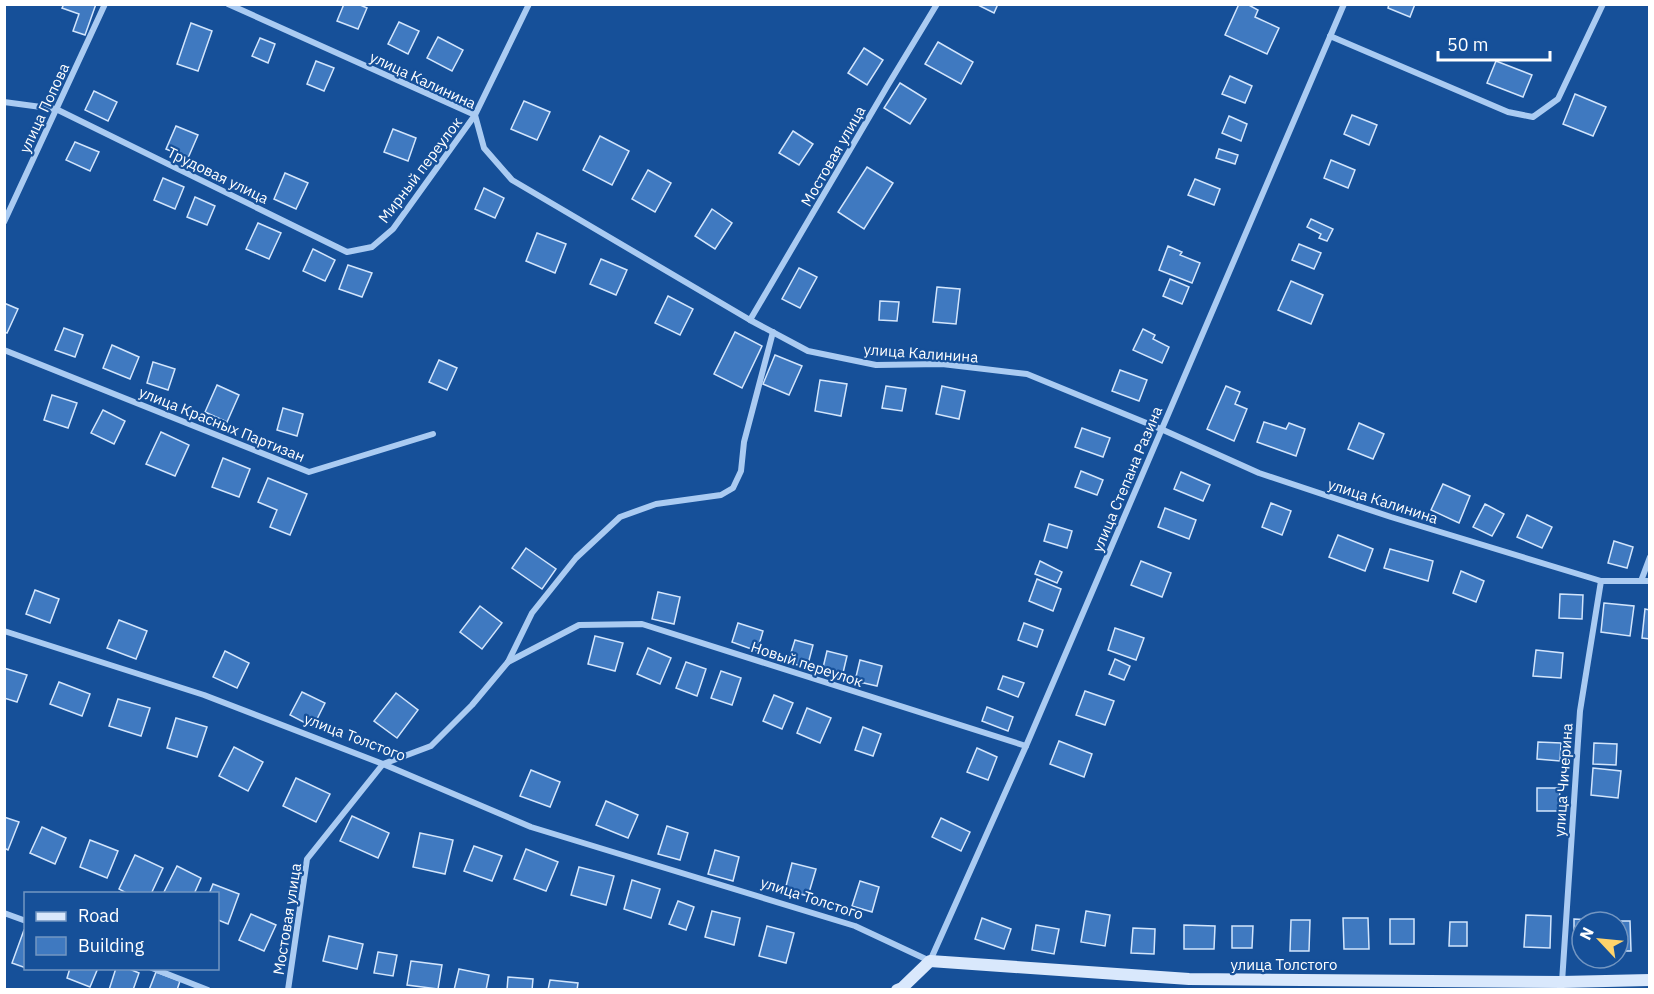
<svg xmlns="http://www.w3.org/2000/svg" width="1654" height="994" font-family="'IBM Plex Sans',sans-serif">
  <rect width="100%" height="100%" fill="#165099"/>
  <g fill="#3f79c0" stroke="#d2e5fc" stroke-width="1.5">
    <path d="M64 4H96L85 35 73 31 79 14 62 8Z"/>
    <path d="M344 4H358L367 8 358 29 337 21Z"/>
    <path d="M976 4H998L994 13Z"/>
    <path d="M1239 4H1247L1258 10 1255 17 1279 28 1267 54 1225 35Z"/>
    <path d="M1389 4H1415L1410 17 1388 8Z"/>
    <path d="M399 22 419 31 408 54 388 44Z"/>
    <path d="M191 23 212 31 198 71 177 64Z"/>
    <path d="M438 37 463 50 452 71 427 58Z"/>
    <path d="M260 38 275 44 268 63 252 56Z"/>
    <path d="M938 42 973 62 961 84 925 64Z"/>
    <path d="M864 48 883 60 867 85 848 73Z"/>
    <path d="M316 61 334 68 324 91 307 84Z"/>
    <path d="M1496 61 1532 75 1523 97 1487 83Z"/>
    <path d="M1230 76 1252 86 1245 103 1222 94Z"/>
    <path d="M900 83 926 99 910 124 884 108Z"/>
    <path d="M94 91 117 102 108 121 85 110Z"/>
    <path d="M1575 94 1606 107 1593 136 1563 124Z"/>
    <path d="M524 101 550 112 537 140 511 129Z"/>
    <path d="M1352 115 1377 125 1369 145 1344 134Z"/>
    <path d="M1229 116 1247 124 1241 141 1222 133Z"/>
    <path d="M176 126 198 135 188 158 166 149Z"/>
    <path d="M393 129 416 138 408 161 384 152Z"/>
    <path d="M793 131 813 144 799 165 779 153Z"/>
    <path d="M600 136 629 151 612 185 583 170Z"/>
    <path d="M75 142 99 152 90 171 66 160Z"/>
    <path d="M1219 149 1238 155 1235 164 1216 158Z"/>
    <path d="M1331 160 1355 170 1348 188 1324 178Z"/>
    <path d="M867 167 893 183 864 229 838 212Z"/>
    <path d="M648 170 671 183 655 212 632 199Z"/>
    <path d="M285 173 308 183 296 209 274 199Z"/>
    <path d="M163 178 184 187 175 209 154 200Z"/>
    <path d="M1195 179 1220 189 1214 205 1188 195Z"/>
    <path d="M484 188 504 198 495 218 475 209Z"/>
    <path d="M195 197 215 206 207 225 187 217Z"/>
    <path d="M712 209 732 223 715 249 695 236Z"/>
    <path d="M1311 219 1333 229 1327 241 1319 238 1321 234 1307 227Z"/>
    <path d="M258 223 281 233 269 259 246 249Z"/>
    <path d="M537 233 566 244 555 273 526 261Z"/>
    <path d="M1299 244 1321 253 1314 269 1292 260Z"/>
    <path d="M1168 246 1182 252 1180 255 1200 263 1192 283 1159 270Z"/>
    <path d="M313 249 335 260 325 281 303 271Z"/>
    <path d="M601 259 627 270 616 295 590 284Z"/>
    <path d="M348 265 372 273 362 297 339 289Z"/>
    <path d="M799 268 817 277 800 308 782 299Z"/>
    <path d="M1170 279 1189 287 1182 304 1163 296Z"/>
    <path d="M1291 281 1323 295 1311 324 1278 310Z"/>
    <path d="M937 287 960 289 956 324 933 322Z"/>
    <path d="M668 296 693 309 680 335 655 323Z"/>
    <path d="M880 301 899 302 897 321 879 320Z"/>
    <path d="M4 303 18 309 7 333 4 332Z"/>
    <path d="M64 328 83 335 75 357 55 350Z"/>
    <path d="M1143 329 1155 335 1153 339 1169 347 1162 363 1133 350Z"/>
    <path d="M735 332 762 346 742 388 714 374Z"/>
    <path d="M112 345 139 357 130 379 103 368Z"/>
    <path d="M775 355 802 366 789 395 763 384Z"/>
    <path d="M439 360 457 368 447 390 429 382Z"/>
    <path d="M153 362 175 369 168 390 147 383Z"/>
    <path d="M1120 370 1147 380 1139 401 1112 391Z"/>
    <path d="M820 380 847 384 841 416 815 411Z"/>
    <path d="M217 385 239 395 227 422 205 412Z"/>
    <path d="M886 386 906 389 902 411 882 408Z"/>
    <path d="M942 386 965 391 959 419 936 414Z"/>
    <path d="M1226 386 1240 392 1235 404 1247 409 1234 441 1207 429Z"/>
    <path d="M52 395 77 403 68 428 44 420Z"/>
    <path d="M283 408 303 414 297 436 277 430Z"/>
    <path d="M103 410 125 421 114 444 91 433Z"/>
    <path d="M1264 422 1286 429 1289 423 1305 429 1296 456 1257 442Z"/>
    <path d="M1359 423 1384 434 1373 459 1348 449Z"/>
    <path d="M1082 428 1110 438 1103 457 1075 447Z"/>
    <path d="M161 432 189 445 175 476 146 464Z"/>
    <path d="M223 458 250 469 239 497 212 487Z"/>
    <path d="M1081 471 1103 480 1097 495 1075 487Z"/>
    <path d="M1181 472 1210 485 1203 501 1174 489Z"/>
    <path d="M268 478 307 494 290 535 270 527 277 510 258 502Z"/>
    <path d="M1443 484 1470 496 1459 523 1431 510Z"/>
    <path d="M1271 503 1291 511 1282 535 1262 527Z"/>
    <path d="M1485 504 1504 514 1492 536 1473 527Z"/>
    <path d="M1165 508 1196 520 1189 539 1158 527Z"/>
    <path d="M1527 515 1552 527 1542 548 1517 537Z"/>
    <path d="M1049 524 1072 531 1067 548 1044 541Z"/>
    <path d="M1338 535 1373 549 1365 571 1329 557Z"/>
    <path d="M1614 541 1633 547 1627 568 1608 563Z"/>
    <path d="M526 548 556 569 542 589 512 568Z"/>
    <path d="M1390 549 1433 561 1428 581 1384 568Z"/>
    <path d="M1040 561 1062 572 1057 583 1035 574Z"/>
    <path d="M1141 561 1171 573 1162 597 1131 585Z"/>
    <path d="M1461 571 1484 581 1476 602 1453 593Z"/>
    <path d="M1037 579 1061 589 1053 611 1029 601Z"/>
    <path d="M35 590 59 599 50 623 26 614Z"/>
    <path d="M658 592 680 597 674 624 652 619Z"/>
    <path d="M1560 594 1583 595 1582 619 1559 618Z"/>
    <path d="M1604 603 1634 606 1630 636 1601 632Z"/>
    <path d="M480 606 502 623 482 649 460 632Z"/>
    <path d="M1645 609 1650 610V639L1642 638Z"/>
    <path d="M119 620 147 631 136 659 107 648Z"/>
    <path d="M738 623 763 631 757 651 732 642Z"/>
    <path d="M1024 623 1043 630 1037 647 1018 640Z"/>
    <path d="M1115 628 1144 638 1136 660 1108 650Z"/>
    <path d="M595 636 623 643 615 671 588 664Z"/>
    <path d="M795 640 813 645 807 668 788 662Z"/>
    <path d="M648 648 671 658 660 684 637 674Z"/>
    <path d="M1536 650 1563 653 1561 678 1533 676Z"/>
    <path d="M225 651 249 663 237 688 213 677Z"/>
    <path d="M827 651 847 656 842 677 822 672Z"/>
    <path d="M1115 659 1130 666 1124 680 1109 674Z"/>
    <path d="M860 660 882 666 877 686 855 681Z"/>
    <path d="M686 662 706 669 697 696 676 688Z"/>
    <path d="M4 668 27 675 17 702 4 698Z"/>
    <path d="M721 671 741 678 732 705 711 698Z"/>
    <path d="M1003 676 1024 683 1018 697 998 689Z"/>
    <path d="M59 682 90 694 82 716 50 704Z"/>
    <path d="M1085 691 1114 701 1105 725 1076 715Z"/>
    <path d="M302 692 325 703 313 727 290 715Z"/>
    <path d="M396 693 418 710 397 738 374 721Z"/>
    <path d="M774 695 793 703 782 729 763 721Z"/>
    <path d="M118 699 150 708 141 736 109 726Z"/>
    <path d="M987 707 1013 717 1008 731 982 721Z"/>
    <path d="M807 708 831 718 820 743 797 733Z"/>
    <path d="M176 718 207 727 197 757 167 748Z"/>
    <path d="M863 727 881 734 873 756 855 750Z"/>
    <path d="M1059 741 1092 754 1084 777 1050 764Z"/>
    <path d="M1538 742 1561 743 1560 761 1537 759Z"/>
    <path d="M1594 743 1617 744 1616 765 1593 764Z"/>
    <path d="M234 747 263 762 248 791 219 776Z"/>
    <path d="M977 748 997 757 988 780 967 772Z"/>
    <path d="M1593 768 1621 771 1618 798 1591 795Z"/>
    <path d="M531 770 560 782 550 807 520 796Z"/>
    <path d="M296 778 330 794 316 822 283 806Z"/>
    <path d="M1537 788H1560L1559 811H1537Z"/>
    <path d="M606 801 638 815 628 838 596 825Z"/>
    <path d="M352 816 389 833 378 858 340 841Z"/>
    <path d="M4 817 19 822 8 850 4 848Z"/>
    <path d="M941 818 970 832 961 851 932 837Z"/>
    <path d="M667 826 688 833 680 860 658 854Z"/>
    <path d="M42 827 66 838 55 864 30 853Z"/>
    <path d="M420 833 453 840 445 874 413 867Z"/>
    <path d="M90 840 118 851 107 878 80 867Z"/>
    <path d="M474 846 502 856 492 881 464 871Z"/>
    <path d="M526 849 558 862 546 891 514 879Z"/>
    <path d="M715 850 739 857 733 881 708 874Z"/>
    <path d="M135 855 163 868 151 894H128L119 889Z"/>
    <path d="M792 863 816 869 808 896 785 890Z"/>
    <path d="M177 866 201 878 194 894H163Z"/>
    <path d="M579 867 614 876 606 905 571 895Z"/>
    <path d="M632 880 660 889 651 918 624 909Z"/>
    <path d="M860 881 879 887 872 912 852 906Z"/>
    <path d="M213 884 239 894 228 924 218 920V894H209Z"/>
    <path d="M678 901 694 907 686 930 669 924Z"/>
    <path d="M712 911 740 918 734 945 705 937Z"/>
    <path d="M1086 911 1110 915 1105 946 1081 942Z"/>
    <path d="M251 914 276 925 264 951 239 940Z"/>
    <path d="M1526 915 1551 916 1550 948 1524 947Z"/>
    <path d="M982 918 1011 929 1004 949 975 939Z"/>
    <path d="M1343 918H1368L1369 949H1344Z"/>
    <rect x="1390" y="919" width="24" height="25"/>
    <path d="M1574 919 1593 920V922H1582V946H1574Z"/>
    <path d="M1291 920H1310L1309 951H1290Z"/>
    <path d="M1604 921H1630L1631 951H1618V922Z"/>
    <path d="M1450 922H1467V946H1449Z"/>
    <path d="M1036 925 1059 929 1054 954 1032 950Z"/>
    <path d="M1184 925 1215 926 1214 949H1184Z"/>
    <path d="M767 926 794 933 786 963 759 956Z"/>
    <path d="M1232 926H1253L1252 948H1232Z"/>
    <path d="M1133 928 1155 929 1154 954 1131 953Z"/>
    <path d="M24 930H26V968L12 963Z"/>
    <path d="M329 936 363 944 357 969 323 961Z"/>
    <path d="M378 952 397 955 393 976 374 973Z"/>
    <path d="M411 961 442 965 438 989 407 985Z"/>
    <path d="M70 968H98L90 987 67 978Z"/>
    <path d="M116 968H127L139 973 133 990H109Z"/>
    <path d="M459 969 489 975 486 990H454Z"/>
    <path d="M156 972 180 981 177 990H149Z"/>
    <path d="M508 977 533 979 532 990H507Z"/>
    <path d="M550 980 578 983 577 990H548Z"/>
  </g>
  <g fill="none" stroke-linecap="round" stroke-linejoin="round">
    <g stroke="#aacbf2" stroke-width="6">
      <path d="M228 4 475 115 484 148 512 180 750 320 808 351 876 365 942 364 1027 374 1161 429 1259 473 1391 517 1601 581H1650"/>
      <path d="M1330 36 1508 112 1533 117 1558 99 1603 4"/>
      <path d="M4 102 56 109 347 252 372 247 393 229 475 115 529 4"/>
      <path d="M4 222 105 4"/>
      <path d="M750 320 888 85 937 4"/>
      <path d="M4 350 309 472 433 434"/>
      <path d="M1641 581 1650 557"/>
      <path d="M4 631 204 695 383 764 531 827 855 926 930 961 1026 746 1344 4"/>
      <path d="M508 662 532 613 576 558 620 517 656 504 721 495 733 488 741 471 744 442 773 332"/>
      <path d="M4 913 26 921"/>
      <path d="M152 968 208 990"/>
      <path d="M1562 982 1580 711 1601 581"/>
      <path d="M288 990 307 859 383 764 431 746 472 705 508 662 579 625 642 624 1026 746"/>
    </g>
    <path stroke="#d9e8fc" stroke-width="12" d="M897 990 902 988 930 961 1189 979 1562 982 1650 980"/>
  </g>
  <g text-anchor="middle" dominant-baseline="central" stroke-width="4.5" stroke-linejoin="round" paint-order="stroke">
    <g font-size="15" fill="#fff" stroke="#165099">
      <text transform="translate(423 80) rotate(25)">улица Калинина</text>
      <text transform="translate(44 108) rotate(-65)">улица Попова</text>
      <text transform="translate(833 156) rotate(-60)">Мостовая улица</text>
      <text transform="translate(420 170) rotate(-53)">Мирный переулок</text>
      <text transform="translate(218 175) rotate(26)">Трудовая улица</text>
      <text transform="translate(921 353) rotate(4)">улица Калинина</text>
      <text transform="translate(222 424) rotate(22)">улица Красных Партизан</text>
      <text transform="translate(1127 479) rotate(-67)">улица Степана Разина</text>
      <text transform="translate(1383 501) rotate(18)">улица Калинина</text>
      <text transform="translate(807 664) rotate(18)">Новый переулок</text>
      <text transform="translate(355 737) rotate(21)">улица Толстого</text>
      <text transform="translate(1563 780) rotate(-86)">улица Чичерина</text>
      <text transform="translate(812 898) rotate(18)">улица Толстого</text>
      <text transform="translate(287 919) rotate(-81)">Мостовая улица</text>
      <text x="1284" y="964">улица Толстого</text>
    </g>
  </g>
  <rect width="1654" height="994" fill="none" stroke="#ffffff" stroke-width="12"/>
  <rect x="24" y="892" width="195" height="78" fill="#165099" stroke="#7396c2" stroke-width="1.5"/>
  <rect x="36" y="912" width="30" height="9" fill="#d9e8fc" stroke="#7396c2" stroke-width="1.5"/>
  <text x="78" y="922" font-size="18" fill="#ffffff">Road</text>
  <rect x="36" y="937" width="30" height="18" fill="#3f79c0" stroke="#7396c2" stroke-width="1.5"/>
  <text x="78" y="952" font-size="18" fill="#ffffff">Building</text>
  <g transform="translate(1600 940) rotate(296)"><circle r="28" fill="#165099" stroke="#7396c2" stroke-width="1.5"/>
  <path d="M0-4.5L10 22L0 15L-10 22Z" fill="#ffd36b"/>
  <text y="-9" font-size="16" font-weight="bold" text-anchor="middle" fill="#ffffff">N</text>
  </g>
  <path d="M1438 51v9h112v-9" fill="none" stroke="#ffffff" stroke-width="3"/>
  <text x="1447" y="51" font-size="18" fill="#ffffff" stroke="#165099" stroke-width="4.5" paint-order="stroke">50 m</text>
</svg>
